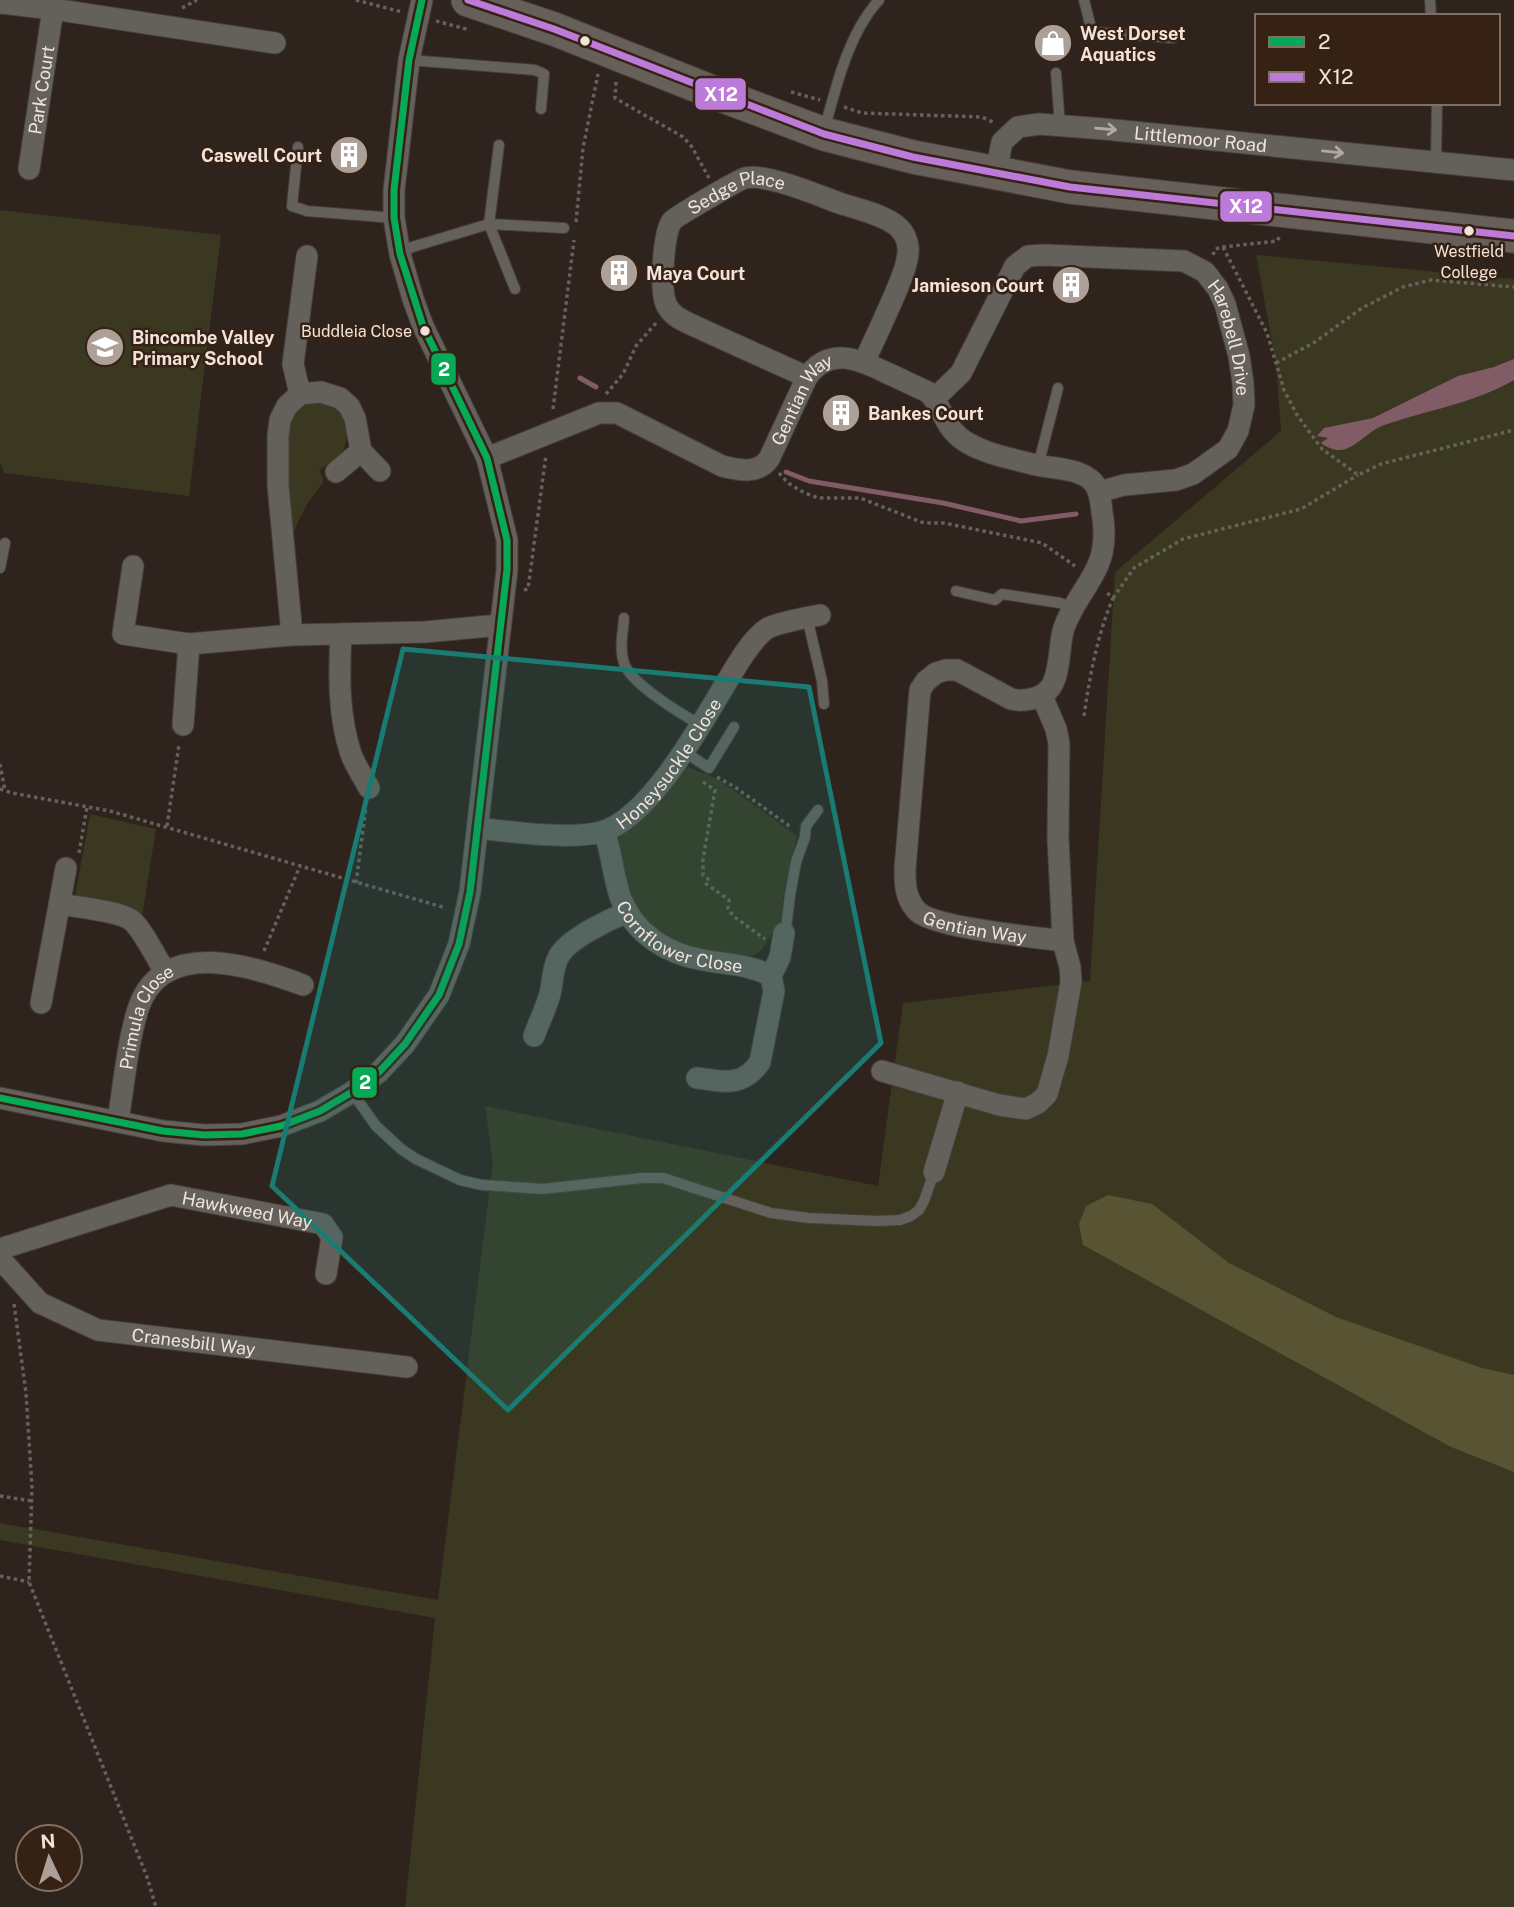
<svg xmlns="http://www.w3.org/2000/svg" width="1514" height="1907" font-family="'Public Sans',sans-serif">
  <rect width="100%" height="100%" fill="#2e231d"/>
  <g fill="#3a3820">
    <path d="M0 210 221 235 189 496 4 473 0 463Z"/>
    <path d="M1256 255 1514 279V1907H405L435 1618 0 1540V1523L438 1600 493 1163 485 1106 878 1186 903 1003 1090 981 1115 572 1281 431 1276 364Z"/>
    <path d="M310 400C317 402 325 402 332 405 347 410 350 435 344 449 340 458 327 464 319 470L323 477V483C307 501 299 519 290 541L285 479 290 414Z"/>
    <path d="M685 766 718 779 797 836 783 896 782 919 762 949 753 956 719 953 693 948 650 928 628 894 619 844V836L662 795Z"/>
    <path d="M90 814 156 829 142 917 75 896Z"/>
  </g>
  <path fill="#575333" d="M1108 1195 1152 1204 1229 1263 1336 1317 1482 1368 1514 1375V1472L1451 1447 1083 1245 1079 1224 1086 1206Z"/>
  <path fill="#815b65" d="M1514 359V380C1473 404 1426 410 1382 426 1369 431 1359 444 1346 449 1337 452 1328 448 1321 443L1328 438 1317 436 1324 428 1373 418 1458 376 1494 367Z"/>
  <g fill="none" stroke-linecap="round" stroke-linejoin="round">
    <g stroke="#815b65" stroke-width="5">
      <path d="M580 378 596 387"/>
      <path d="M786 472 809 481 943 503 1021 521 1076 514"/>
    </g>
    <g stroke="#483f39" stroke-width="12">
      <g id="lane">
        <path d="M1084 0 1092 32 1173 38"/>
        <path d="M1430 0 1431 16"/>
        <path d="M409 60 535 70 544 74 541 109"/>
        <path d="M1056 73 1060 126"/>
        <path d="M824 131C836 87 848 34 879 0"/>
        <path d="M499 145 489 224 515 289"/>
        <path d="M298 147 292 206 307 211 394 218"/>
        <path d="M1436 162 1437 103"/>
        <path d="M400 254 412 247 489 224 564 228"/>
        <path d="M1038 466 1058 388"/>
        <path d="M0 568 5 543"/>
        <path d="M956 591 995 600 1002 594 1060 603 1073 608"/>
        <path d="M807 617 822 681 824 704"/>
        <path d="M624 618C623 633 619 648 624 663 631 684 681 714 701 725"/>
        <path d="M683 751 709 768 734 727"/>
        <path d="M784 933 786 928 790 895 796 862 805 837 806 826 818 810"/>
        <path d="M352 1092 376 1126 401 1149 416 1159 460 1180 482 1185 543 1189 642 1178H663L771 1213 809 1218 877 1221 900 1220 911 1216 919 1210 924 1201 934 1172"/>
      </g>
    </g>
    <g stroke="#483f39" stroke-width="23">
      <g id="street">
        <path d="M0 3 53 9 275 43"/>
        <path id="s1" d="M29 169 53 9"/>
        <path id="s2" d="M996 172 1002 142 1018 127 1039 124 1104 129 1514 170"/>
        <path id="s3" d="M807 377 690 324C680 319 671 315 666 304 660 289 663 234 672 221 675 217 740 179 745 178 768 173 819 196 842 204 858 209 889 216 900 229 906 235 909 246 908 253 907 268 900 281 895 294 885 317 875 339 864 362"/>
        <path d="M300 394 293 364 307 256"/>
        <path id="s4" d="M935 398 961 373 1015 266 1028 256 1044 255 1184 261 1205 272 1218 289 1225 304 1239 356 1243 383 1244 405 1238 431 1228 449 1193 474 1176 480 1124 485 1099 492"/>
        <path id="s5" d="M487 458 599 413H617L722 466C739 470 757 475 769 459L807 377C829 346 859 359 887 373 901 379 914 386 928 392 940 403 943 420 954 432 970 451 1009 458 1032 464 1051 469 1079 467 1093 482 1100 490 1101 502 1102 512 1105 529 1105 549 1098 565 1088 588 1070 607 1063 631 1059 647 1060 676 1050 688 1042 699 1024 702 1011 699L957 670H946L936 673 926 681 920 690 905 869C905 884 905 897 916 910 931 928 1035 937 1063 941"/>
        <path d="M336 472 361 451"/>
        <path d="M133 566 123 634 189 644 292 635 425 632 500 625"/>
        <path d="M341 634C339 674 338 715 351 754 355 765 363 777 369 788"/>
        <path d="M292 635 278 485V436L280 420 287 406 300 394 321 392 340 398 349 406 355 418 361 451 380 471"/>
        <path d="M183 725 189 644"/>
        <path id="s6" d="M478 828C510 832 571 840 601 832 650 819 703 721 729 678 738 663 753 637 768 628 778 623 808 617 820 615"/>
        <path id="s7" d="M604 831C612 853 613 877 621 899 635 934 667 954 703 960 725 964 752 965 771 976"/>
        <path d="M60 904C76 907 119 911 131 920 142 928 157 959 165 972"/>
        <path d="M41 1003 66 868"/>
        <path d="M534 1036C539 1022 546 1008 550 994 553 982 552 968 559 956 568 939 610 919 628 912"/>
        <path d="M882 1071 999 1105 1026 1109 1038 1103 1047 1094 1058 1056 1071 982 1070 967 1063 941 1058 838 1059 743 1056 729 1042 696"/>
        <path d="M697 1078C723 1082 744 1087 760 1062L774 991 771 976 780 957 784 933"/>
        <path d="M0 1098 163 1131 204 1135 242 1134 281 1126 320 1111 352 1092 379 1072 405 1044 439 995 459 944 470 892 507 570V540L487 458 423 326 413 299 400 254 394 218V190L409 60 422 0"/>
        <path id="s8" d="M118 1121C124 1084 127 1045 138 1009 162 936 252 966 303 985"/>
        <path d="M934 1172 958 1092"/>
        <path id="s9" d="M0 1249 171 1195 323 1224 332 1237 326 1274"/>
        <path id="s10" d="M0 1252 3 1262 40 1303 98 1330 407 1367"/>
      </g>
    </g>
    <g stroke="#483f39" stroke-width="35">
      <path id="primary" d="M468 0 554 29 710 91 824 134 913 157 1070 187 1514 236"/>
    </g>
    <g stroke="#67615c" stroke-width="3.5" stroke-dasharray="3.5 3.5" stroke-linecap="butt">
      <path d="M356 0 402 12"/>
      <path d="M182 8 197 0"/>
      <path d="M436 21 470 30"/>
      <path d="M616 82 615 98 683 137 692 147 709 178"/>
      <path d="M791 92 820 100"/>
      <path d="M844 107 862 113 982 117 995 123"/>
      <path d="M576 222 583 148 598 74"/>
      <path d="M1223 247 1267 333 1284 390 1297 415 1322 449 1358 475 1381 464 1514 430"/>
      <path d="M1213 255 1215 249 1223 247 1277 241 1281 234"/>
      <path d="M1276 363 1315 342 1362 308 1403 287 1431 280 1514 287"/>
      <path d="M606 394 623 374 636 346 656 323"/>
      <path d="M553 409 574 240"/>
      <path d="M779 473 788 483 803 492 818 498H860L924 523H944L1042 543 1075 566"/>
      <path d="M524 590 528 589 546 455"/>
      <path d="M1113 598 1134 568 1183 539 1301 509 1358 475"/>
      <path d="M1084 716C1090 675 1097 636 1113 598L1105 591"/>
      <path d="M0 764 5 791"/>
      <path d="M717 777 735 787 792 828"/>
      <path d="M703 782 715 790 703 859V875L708 879 705 883 729 900 728 908 733 916 765 939"/>
      <path d="M0 789 12 793 110 811 446 908"/>
      <path d="M167 826 179 745"/>
      <path d="M79 853 87 807"/>
      <path d="M356 883 366 807"/>
      <path d="M264 951 300 866"/>
      <path d="M14 1304 26 1393 32 1487 29 1582 147 1877 156 1907"/>
      <path d="M0 1496 32 1501"/>
      <path d="M0 1576 29 1582"/>
    </g>
    <use href="#lane" stroke="#64605b" stroke-width="10"/>
    <use href="#street" stroke="#64605b" stroke-width="21"/>
    <use href="#primary" stroke="#675f59" stroke-width="33"/>
    <g stroke="#362215" stroke-width="12">
      <path id="bus-1" d="M0 1098 163 1131 204 1135 242 1134 281 1126 320 1111 352 1092 379 1072 405 1044 439 995 459 944 470 892 507 570V540L487 458 423 326 400 254 394 218V190L409 60 422 0"/>
    </g>
    <g stroke="#362215" stroke-width="12">
      <path id="bus-2" d="M468 0 554 29 824 134 913 157 1070 187 1514 236"/>
    </g>
    <use href="#bus-1" stroke="#06aa56" stroke-width="7"/>
    <use href="#bus-2" stroke="#bd7bd9" stroke-width="7"/>
  </g>
  <defs><path id="oneway-shaft" d="M-6 0H5M1.5-3L5.5 0L1.5 3" fill="none" stroke-width="1.6" stroke-linecap="round" stroke-linejoin="round" transform="scale(1.75)"/></defs>
  <g stroke="#b2a8a1">
    <use href="#oneway-shaft" transform="translate(1106 129) rotate(5)"/>
    <use href="#oneway-shaft" transform="translate(1333 152) rotate(6)"/>
  </g>
  <path fill="#1a7b73" fill-opacity="0.2" stroke="#1a7b73" stroke-width="5" stroke-linejoin="round" d="M403 649 809 687 881 1043 508 1410 272 1186Z"/>
  <defs>
    <g id="shop-disc" transform="scale(2.0125)"><circle r="9.5" fill="#ada098" stroke="#362215"/><path d="M-5-2.5h2.3a2.7 3.5 0 0 1 5.4 0H5L5.5 6h-11ZM-1.5-2.5h3a1.5 2.3 0 0 0-3 0Z" fill="#fff"/></g>
    <g id="building-disc" transform="scale(2.0125)"><circle r="9.5" fill="#ada098" stroke="#362215"/><path d="M-4-6H4V6H1V3H-1V6H-4ZM-2.5-4.3h1.7v1.8h-1.7ZM.8-4.3h1.7v1.8H.8ZM-2.5-1h1.7V.8h-1.7ZM.8-1h1.7V.8H.8Z" fill="#fff"/></g>
    <g id="school-disc" transform="scale(2.0125)"><circle r="9.5" fill="#ada098" stroke="#362215"/><path d="M0-5L7-2L0 1L-7-2ZM-4 1L0 2.5L4 1V4Q0 6-4 4Z" fill="#fff"/></g>
  </defs>
  <g fill-rule="evenodd">
    <use href="#shop-disc" x="1053" y="43"/>
    <use href="#building-disc" x="349" y="155"/>
    <use href="#building-disc" x="619" y="273"/>
    <use href="#building-disc" x="1071" y="285"/>
    <use href="#school-disc" x="105" y="347"/>
    <use href="#building-disc" x="841" y="413"/>
  </g>
  <g fill="#f1e3db" stroke="#362215" stroke-width="2.5">
    <circle cx="585" cy="41" r="6"/>
    <circle cx="1469" cy="231" r="6"/>
    <circle cx="425" cy="331" r="6"/>
  </g>
  <g text-anchor="middle" dominant-baseline="central" stroke-width="5" stroke-linejoin="round" paint-order="stroke">
    <g font-size="16" fill="#f1e3db" stroke="#362215">
      <text x="1469" y="251">Westfield<tspan x="1469" dy="21">College</tspan></text>
      <text x="412" y="331" text-anchor="end">Buddleia Close</text>
    </g>
    <g font-size="18" font-weight="bold" fill="#f1e3db" stroke="#362215" text-anchor="start">
      <text x="1080" y="33">West Dorset<tspan x="1080" dy="21">Aquatics</tspan></text>
      <text x="322" y="155" text-anchor="end">Caswell Court</text>
      <text x="646" y="273">Maya Court</text>
      <text x="1044" y="285" text-anchor="end">Jamieson Court</text>
      <text x="132" y="337">Bincombe Valley<tspan x="132" dy="21">Primary School</tspan></text>
      <text x="868" y="413">Bankes Court</text>
    </g>
    <g font-size="18" fill="#f1e3db" stroke="#362215">
      <text stroke="none"><textPath href="#s1" startOffset="80">Park Court</textPath></text>
      <text stroke="none"><textPath href="#s2" startOffset="236">Littlemoor Road</textPath></text>
      <text stroke="none"><textPath href="#s3" startOffset="318">Sedge Place</textPath></text>
      <text stroke="none"><textPath href="#s4" startOffset="424">Harebell Drive</textPath></text>
      <text stroke="none"><textPath href="#s5" startOffset="376">Gentian Way</textPath></text>
      <text stroke="none"><textPath href="#s6" startOffset="222">Honeysuckle Close</textPath></text>
      <text stroke="none"><textPath href="#s5" startOffset="1384">Gentian Way</textPath></text>
      <text stroke="none"><textPath href="#s7" startOffset="145">Cornflower Close</textPath></text>
      <text stroke="none"><textPath href="#s8" startOffset="110">Primula Close</textPath></text>
      <text stroke="none"><textPath href="#s9" startOffset="257">Hawkweed Way</textPath></text>
      <text stroke="none"><textPath href="#s10" startOffset="226">Cranesbill Way</textPath></text>
    </g>
  </g>
  <g stroke="#362215" stroke-width="2.5">
    <rect x="694" y="77" width="53" height="34" rx="7" fill="#bd7bd9"/>
    <rect x="1219" y="190" width="54" height="33" rx="7" fill="#bd7bd9"/>
    <rect x="430" y="352" width="27" height="34" rx="7" fill="#06aa56"/>
    <rect x="351" y="1066" width="27" height="33" rx="7" fill="#06aa56"/>
  </g>
  <g font-size="19" text-anchor="middle" font-weight="bold" fill="#fff">
    <text x="721" y="101">X12</text>
    <text x="1246" y="213">X12</text>
    <text x="444" y="376">2</text>
    <text x="365" y="1089">2</text>
  </g>
  <rect x="1255" y="14" width="245" height="91" fill="#362215" stroke="#816f64" stroke-width="2"/>
  <rect x="1269" y="37" width="35" height="10" fill="#06aa56" stroke="#816f64" stroke-width="2"/>
  <text x="1318" y="49" font-size="21" fill="#f1e3db">2</text>
  <rect x="1269" y="72" width="35" height="10" fill="#bd7bd9" stroke="#816f64" stroke-width="2"/>
  <text x="1318" y="84" font-size="21" fill="#f1e3db">X12</text>
  <g transform="translate(49 1858) rotate(356)"><circle r="33" fill="#362215" stroke="#816f64" stroke-width="2"/>
  <path d="M0-5L12 26L0 18L-12 26Z" fill="#ada098"/>
  <text y="-10" font-size="19" font-weight="bold" text-anchor="middle" fill="#f1e3db">N</text>
  </g>
</svg>
